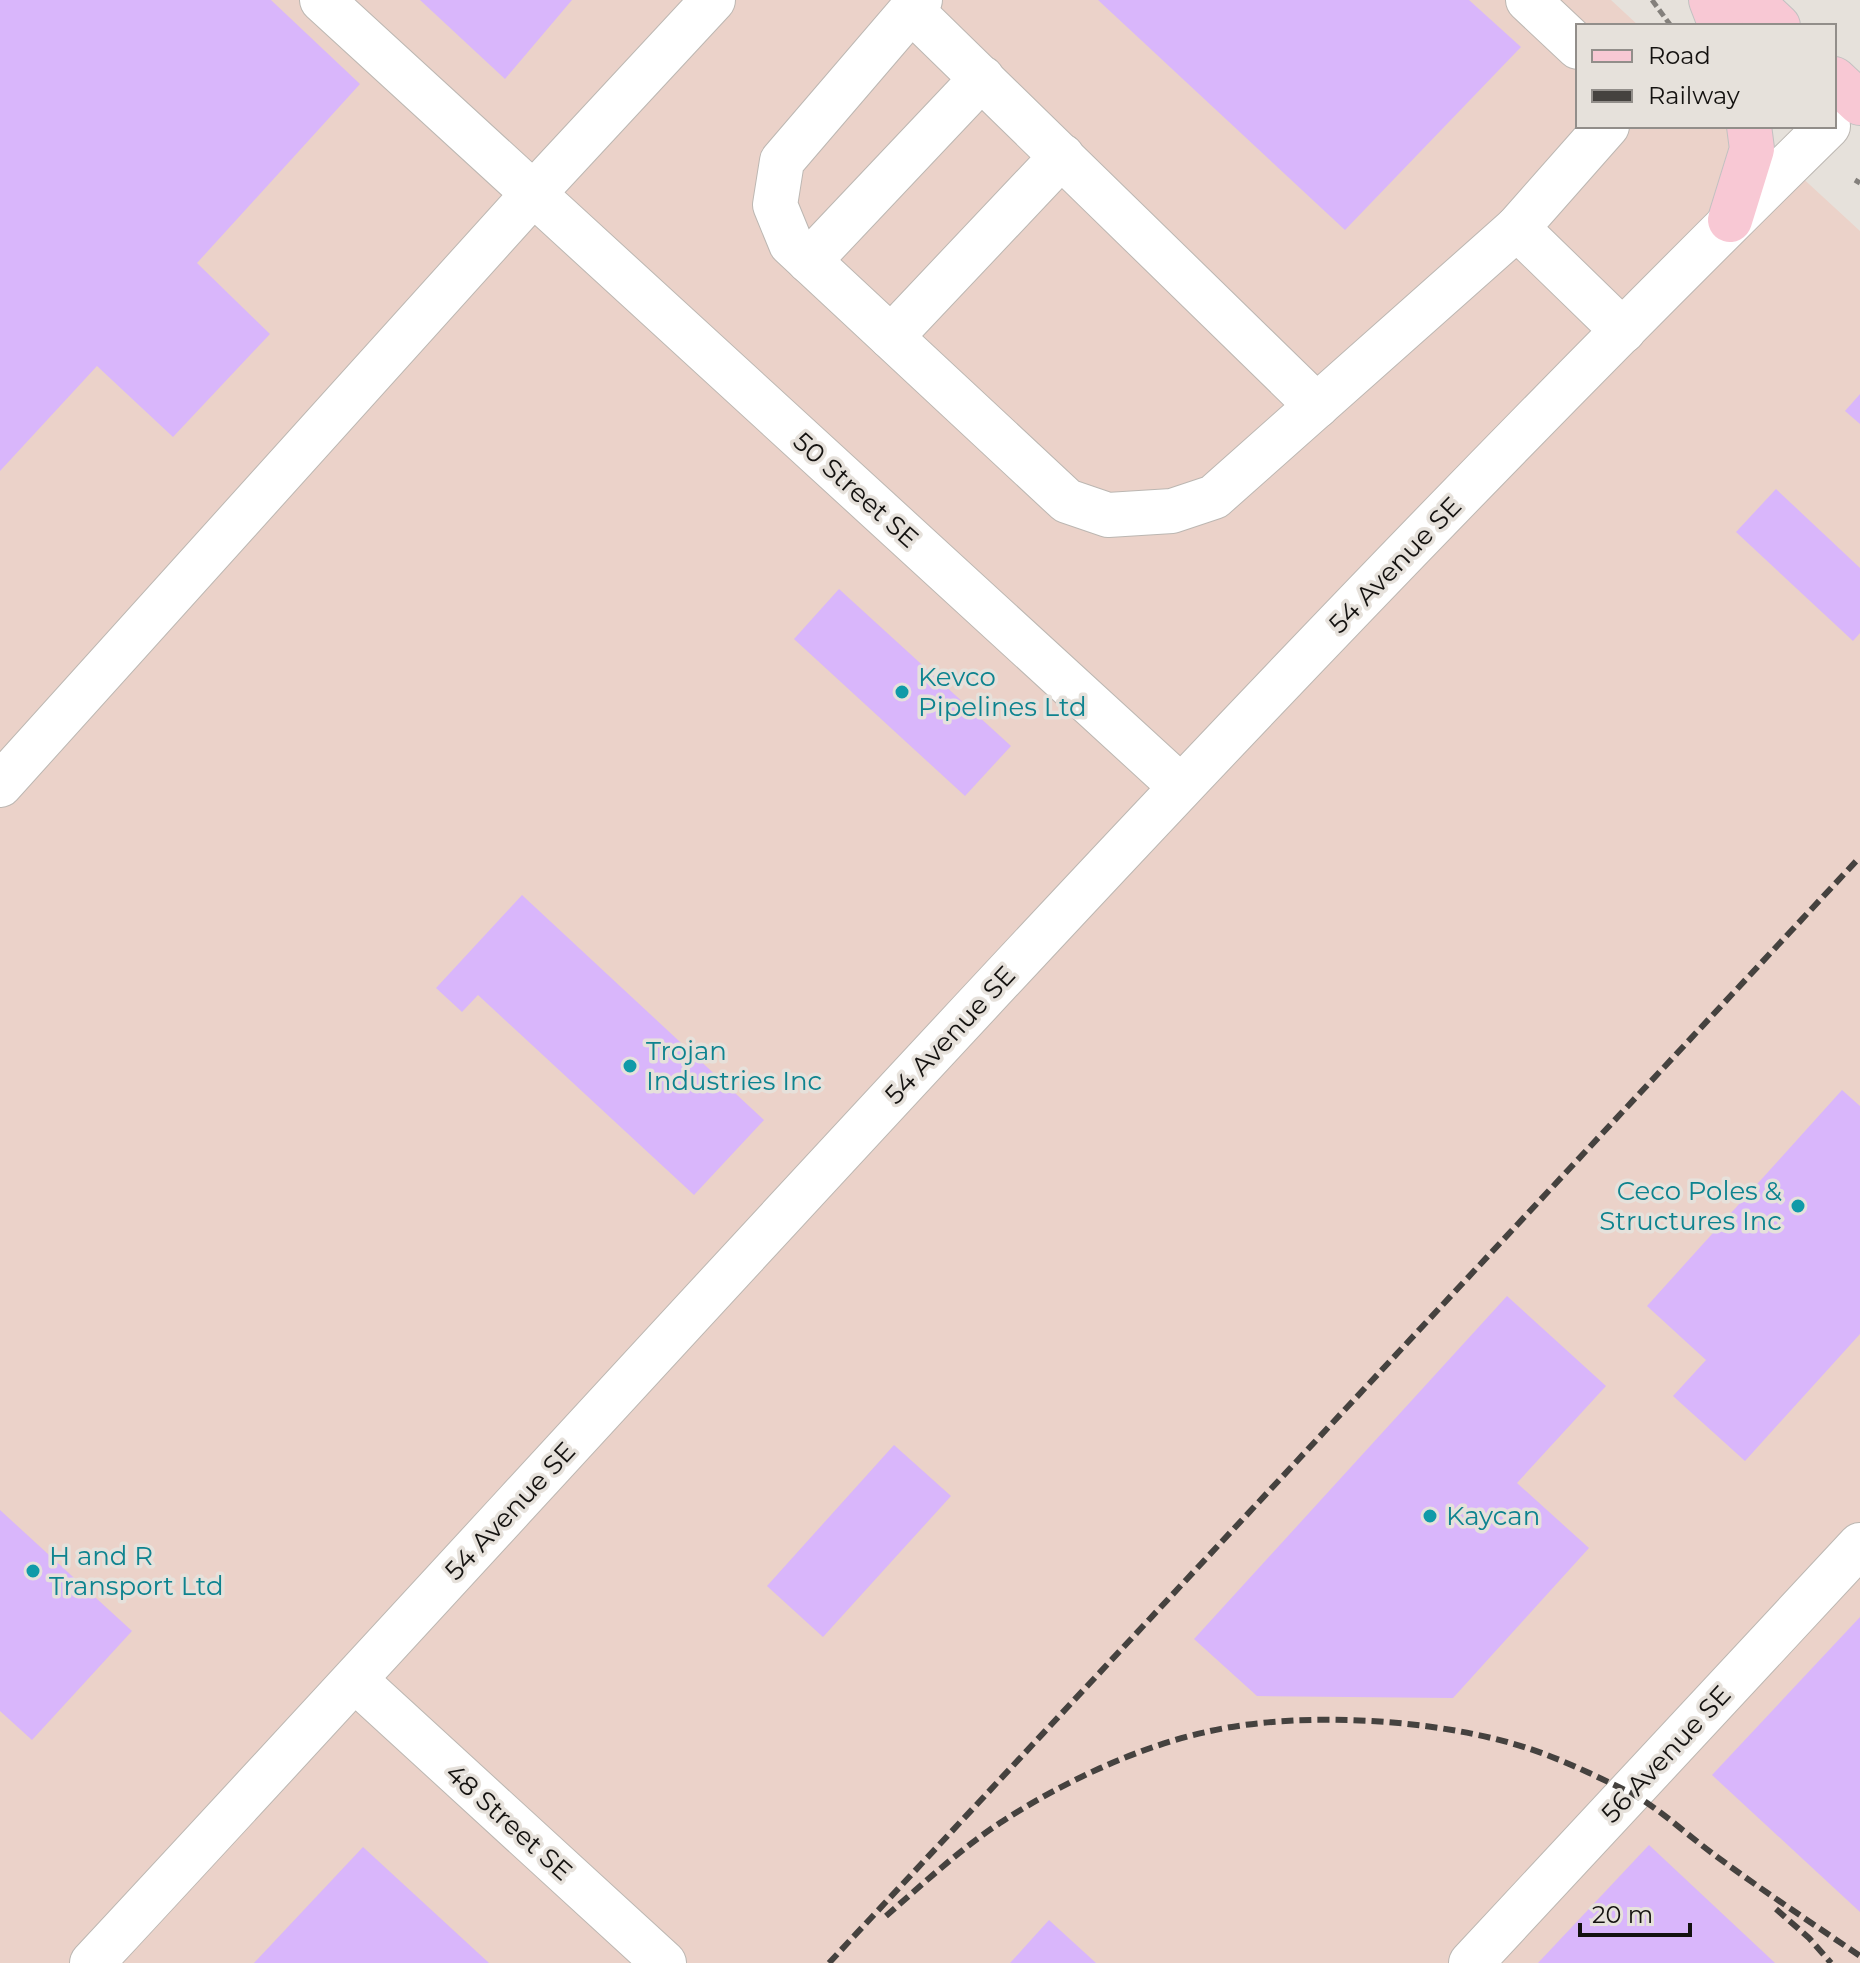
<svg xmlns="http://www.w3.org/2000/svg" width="1860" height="1963" font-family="Montserrat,sans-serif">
  <rect width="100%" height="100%" fill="#e6e1db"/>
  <path fill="#ebd2c9" d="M0 0H1611L1639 26H1578V126H1746L1860 231V1963H0Z"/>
  <g fill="#d9b6fb">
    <path d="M0 0H271L360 84 197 263 270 334 173 437 97 366 0 471Z"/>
    <path d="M420 0H572L505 79Z"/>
    <path d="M1098 0H1469L1521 47 1345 230Z"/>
    <path d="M1860 394V424L1845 411Z"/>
    <path d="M1776 489 1860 568V633L1853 641 1736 532Z"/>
    <path d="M839 589 1011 746 965 796 794 639Z"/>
    <path d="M522 895 764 1120 694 1195 478 995 462 1012 436 988Z"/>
    <path d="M1842 1090 1860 1106V1334L1745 1461 1673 1396 1706 1360 1647 1306Z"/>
    <path d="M1507 1296 1606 1386 1517 1483 1589 1548 1453 1698 1257 1696 1194 1639Z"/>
    <path d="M894 1445 951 1496 823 1637 767 1586Z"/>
    <path d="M0 1510 132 1631 32 1740 0 1711Z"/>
    <path d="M1860 1617V1912L1712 1775Z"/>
    <path d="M1649 1845 1775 1963H1538Z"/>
    <path d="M363 1847 489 1963H254Z"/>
    <path d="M1049 1920 1096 1963H1010Z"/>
  </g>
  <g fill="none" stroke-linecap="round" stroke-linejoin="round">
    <g stroke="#bcb7b2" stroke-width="46">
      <g id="minor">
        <path d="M322 0 1180 786"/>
        <path d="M920 0 782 161 775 205 791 244 1067 501 1108 515 1172 511 1214 497 1517 228"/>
        <path d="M1528 0 1578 47"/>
        <path d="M911 10 1317 406"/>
        <path d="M1607 126 1517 228 1623 331"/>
        <path d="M809 261 982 78"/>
        <path d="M891 337 1062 156"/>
        <path d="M0 785 533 194 713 0"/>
        <path d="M355 1680 664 1963"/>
        <path d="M92 1963C666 1346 1226 716 1828 126"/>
        <path d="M1471 1963 1860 1545"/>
      </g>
    </g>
    <g stroke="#c2c1c1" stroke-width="46">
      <g id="major">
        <path d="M1711 0 1721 26"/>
        <path d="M1750 0 1778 26"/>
        <path d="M1834 79 1860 103"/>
        <path d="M1730 220 1752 149 1749 126"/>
      </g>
    </g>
    <g stroke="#84807c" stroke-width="5" stroke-dasharray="8 4" stroke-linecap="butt">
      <path d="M1652 0 1671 26"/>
      <path d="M1855 180 1860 183"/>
    </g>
    <use href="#minor" stroke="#fff" stroke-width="44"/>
    <use href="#major" stroke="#f8c8d4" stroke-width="44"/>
    <g stroke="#45423f" stroke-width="6" stroke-dasharray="12 6" stroke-linecap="butt">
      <path d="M1776 1909 1809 1938 1831 1963"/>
      <path d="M886 1916C923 1884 961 1848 1003 1821 1061 1783 1138 1747 1206 1732 1304 1709 1459 1719 1552 1757 1578 1767 1604 1780 1629 1792 1655 1805 1691 1838 1716 1856 1763 1891 1812 1923 1860 1956"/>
      <path d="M829 1963 1860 857"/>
    </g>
  </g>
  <g fill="#0f9aa8" stroke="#e6e1db" stroke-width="3">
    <circle cx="902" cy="692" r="8"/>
    <circle cx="630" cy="1066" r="8"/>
    <circle cx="1798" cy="1206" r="8"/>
    <circle cx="1430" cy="1516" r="8"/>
    <circle cx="33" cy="1571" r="8"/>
  </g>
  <g text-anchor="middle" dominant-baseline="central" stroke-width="7" stroke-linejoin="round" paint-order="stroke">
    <g font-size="26" fill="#141210" stroke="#e6e1db">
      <text transform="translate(856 490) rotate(42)">50 Street SE</text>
      <text transform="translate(1395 565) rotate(-46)">54 Avenue SE</text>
      <text transform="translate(950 1035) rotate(-47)">54 Avenue SE</text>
      <text transform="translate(510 1511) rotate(-47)">54 Avenue SE</text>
      <text transform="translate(1666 1754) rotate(-47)">56 Avenue SE</text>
      <text transform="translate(509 1822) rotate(42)">48 Street SE</text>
    </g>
    <g font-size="26" fill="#0d838f" stroke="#e6e1db" text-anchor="start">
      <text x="918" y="677">Kevco<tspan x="918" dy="30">Pipelines Ltd</tspan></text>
      <text x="646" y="1051">Trojan<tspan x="646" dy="30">Industries Inc</tspan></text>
      <text x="1782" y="1191" text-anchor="end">Ceco Poles &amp;<tspan x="1782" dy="30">Structures Inc</tspan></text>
      <text x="1446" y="1516">Kaycan</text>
      <text x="49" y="1556">H and R<tspan x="49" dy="30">Transport Ltd</tspan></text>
    </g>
  </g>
  <rect x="1576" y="24" width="260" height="104" fill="#e6e1db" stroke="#928e8a" stroke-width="2"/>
  <rect x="1592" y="50" width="40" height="12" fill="#f8c8d4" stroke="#928e8a" stroke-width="2"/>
  <text x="1648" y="64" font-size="24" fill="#141210">Road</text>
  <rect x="1592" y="90" width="40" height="12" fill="#45423f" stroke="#928e8a" stroke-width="2"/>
  <text x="1648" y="104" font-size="24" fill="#141210">Railway</text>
  <path d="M1580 1923v12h110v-12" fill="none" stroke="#141210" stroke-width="4"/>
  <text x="1592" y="1923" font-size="24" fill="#141210" stroke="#e6e1db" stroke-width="6" paint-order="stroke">20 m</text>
</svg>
